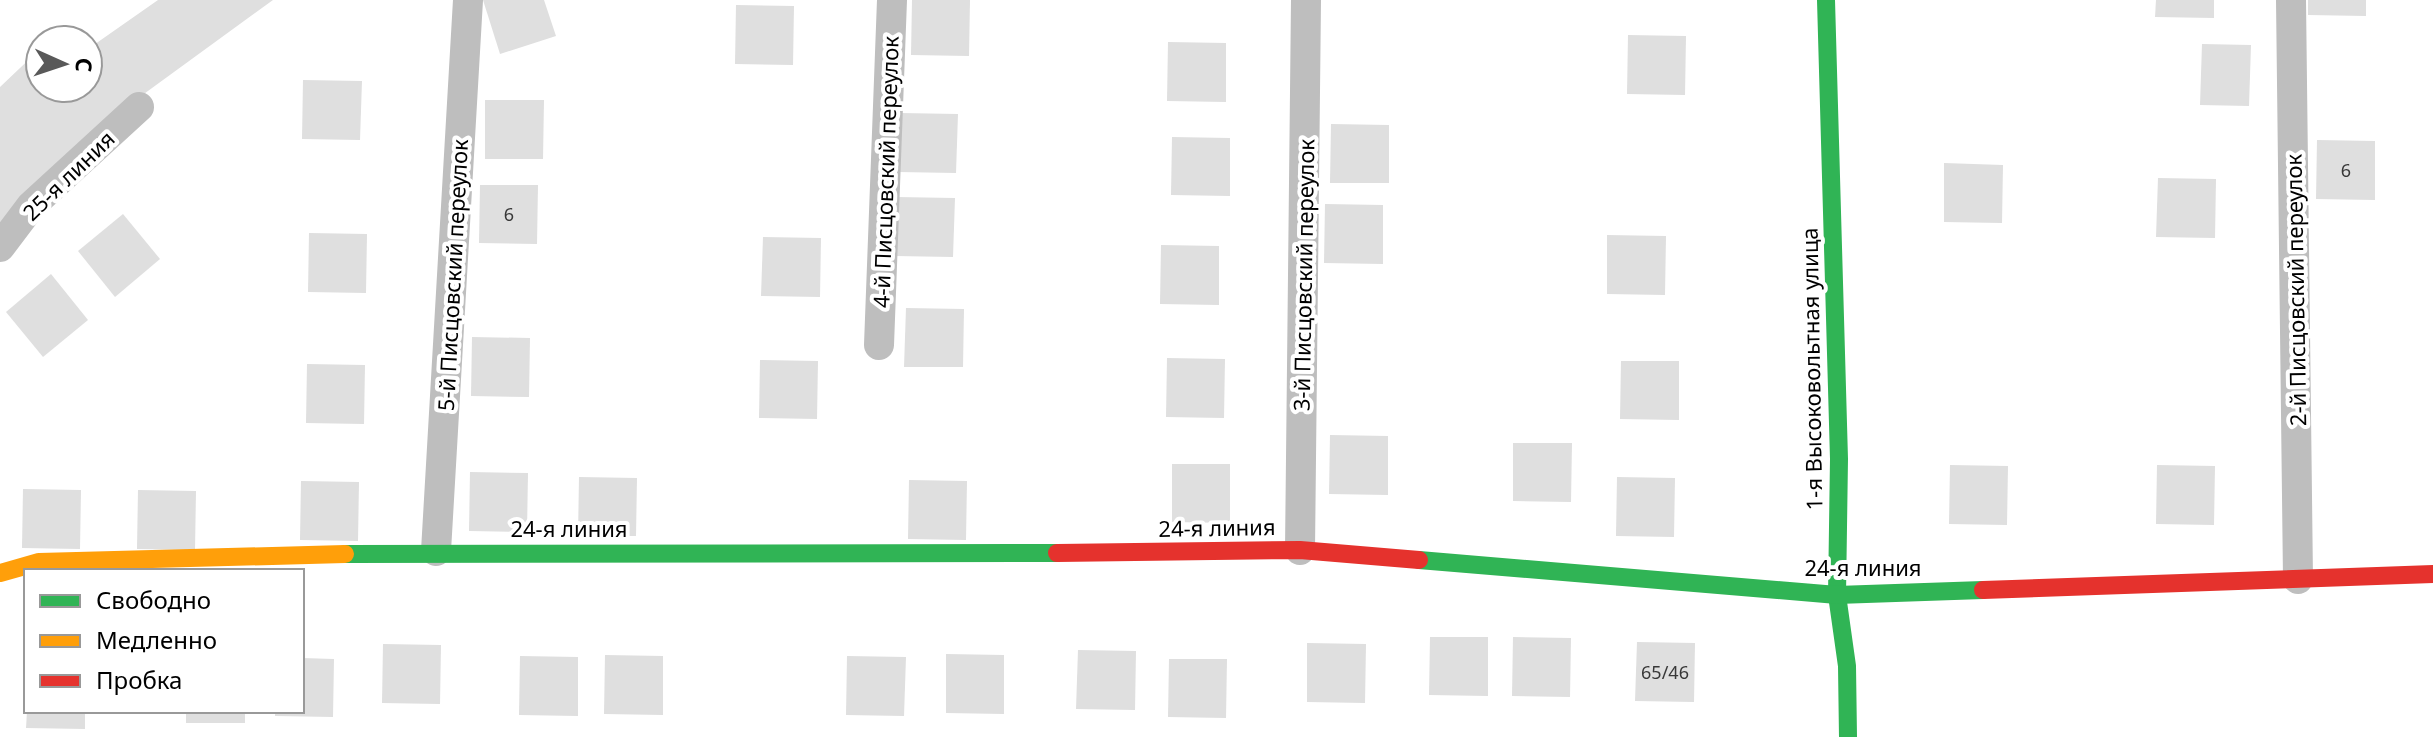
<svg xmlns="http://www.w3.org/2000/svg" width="2433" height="737" font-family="'Noto Sans',sans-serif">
  <rect width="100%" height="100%" fill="#fff"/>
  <g fill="#dfdfdf">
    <path d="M158 0H273L104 123 0 227V87L40 49V88H88V49Z"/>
    <path d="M483 0H544L556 36 500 54Z"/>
    <path d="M912 0H970L969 56 911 55Z"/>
    <path d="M2156 0H2214V18L2155 17Z"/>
    <path d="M2308 0H2366V16L2308 15Z"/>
    <path d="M736 5 794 6 793 65 735 64Z"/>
    <path d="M1628 35 1686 36 1685 95 1627 94Z"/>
    <path d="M1168 42 1226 43V102L1167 101Z"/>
    <path d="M2202 44 2251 45 2249 106 2200 105Z"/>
    <path d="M303 80 362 81 360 140 302 139Z"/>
    <path d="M485 100H544L543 159H485Z"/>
    <path d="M900 113 958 114 956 173 898 172Z"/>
    <path d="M1331 124 1389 125V183H1330Z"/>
    <path d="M1172 137 1230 138V196L1171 195Z"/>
    <path d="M2317 140 2375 141V200L2316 199Z"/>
    <path d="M1944 163 2003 165 2002 223 1944 222Z"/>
    <path d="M2158 178 2216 179 2215 238 2156 237Z"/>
    <path d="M480 185H538L537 244 479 243Z"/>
    <path d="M896 197 955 198 953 257 895 256Z"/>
    <path d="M1325 204 1383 205V264L1324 263Z"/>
    <path d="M123 214 160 259 115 297 78 251Z"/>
    <path d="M309 233 367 234 366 293 308 292Z"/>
    <path d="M1607 235 1666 236 1665 295 1607 294Z"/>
    <path d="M763 237 821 238 820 297 761 296Z"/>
    <path d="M1161 245 1219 246V305L1160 304Z"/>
    <path d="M51 274 88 320 43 357 6 312Z"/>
    <path d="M906 308 964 309 963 367H904Z"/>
    <path d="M472 337 530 338 529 397 471 396Z"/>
    <path d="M1167 358 1225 359 1224 418 1166 417Z"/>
    <path d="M760 360 818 361 817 419 759 418Z"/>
    <path d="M1621 361H1679V420L1620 419Z"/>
    <path d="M307 364 365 365 364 424 306 423Z"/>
    <path d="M1330 435 1388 436V495L1329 494Z"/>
    <path d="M1513 443H1572L1571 502 1513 501Z"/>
    <path d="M1172 464H1230V523L1172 522Z"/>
    <path d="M1950 465 2008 466 2007 525 1949 524Z"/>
    <path d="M2157 465 2215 466 2214 525 2156 524Z"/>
    <path d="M470 472 528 473 527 532 469 531Z"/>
    <path d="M579 477 637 478 636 536H578Z"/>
    <path d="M1617 477 1675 478 1674 537 1616 536Z"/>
    <path d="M909 480 967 481 966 540 908 539Z"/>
    <path d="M301 481 359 482 358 541 300 540Z"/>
    <path d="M23 489 81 490 80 549 22 548Z"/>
    <path d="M138 490 196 491 195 550 137 549Z"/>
    <path d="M1430 637H1488V696L1429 695Z"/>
    <path d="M1513 637 1571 638 1570 697 1512 696Z"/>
    <path d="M1637 642 1695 643 1694 702 1635 701Z"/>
    <path d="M1307 643 1366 644 1365 703 1307 702Z"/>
    <path d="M383 644 441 645 440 704 382 703Z"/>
    <path d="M1078 650 1136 651 1135 710 1076 709Z"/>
    <path d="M946 654 1004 655V714L946 713Z"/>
    <path d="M605 655 663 656V715L604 714Z"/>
    <path d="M520 656 578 657V716L519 715Z"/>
    <path d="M847 656 906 657 904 716 846 715Z"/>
    <path d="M302 658 334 659 333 717 275 716V711H302Z"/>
    <path d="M1169 659H1227L1226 718 1168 717Z"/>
    <path d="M27 711H85V729L26 728Z"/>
    <rect x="186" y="711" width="59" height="12"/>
  </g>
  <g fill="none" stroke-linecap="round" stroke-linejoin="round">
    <g stroke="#bebebe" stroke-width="30">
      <path d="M2291 0 2298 579"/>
      <path d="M0 247 31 206 139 107"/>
      <path d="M879 345 892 0"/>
      <path d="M1300 550 1306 0"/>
      <path d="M436 551 468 0"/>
    </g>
    <g stroke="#30b455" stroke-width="18">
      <path d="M1826 0 1839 459 1837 595 1847 666 1848 737"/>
      <path d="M345 554 1057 553"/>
      <path d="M1419 560 1837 595 1983 590"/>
    </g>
    <path stroke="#ff9f0a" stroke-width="18" d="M0 573 39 562 345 554"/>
    <g stroke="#e5322d" stroke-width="18">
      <path d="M1057 553 1300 550 1419 560"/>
      <path d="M1983 590 2433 574"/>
    </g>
  </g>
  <g text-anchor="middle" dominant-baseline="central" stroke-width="8" stroke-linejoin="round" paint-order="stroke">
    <g font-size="18" fill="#383838">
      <text x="2346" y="170">6</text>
      <text x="509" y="214">6</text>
      <text x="1665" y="672">65/46</text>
    </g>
    <g font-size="22" fill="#000" stroke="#fff">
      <text transform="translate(885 172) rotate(-88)">4-й Писцовский переулок</text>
      <text transform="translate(68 175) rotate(-44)">25-я линия</text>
      <text transform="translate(452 275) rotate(-87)">5-й Писцовский переулок</text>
      <text transform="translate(1303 275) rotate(-89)">3-й Писцовский переулок</text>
      <text transform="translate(2295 290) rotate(-91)">2-й Писцовский переулок</text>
      <text transform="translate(1811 369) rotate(-91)">1-я Высоковольтная улица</text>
      <text transform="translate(1217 527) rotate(-1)">24-я линия</text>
      <text x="569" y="528">24-я линия</text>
      <text x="1863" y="567">24-я линия</text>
    </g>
  </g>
  <rect x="24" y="569" width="280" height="144" fill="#ffffff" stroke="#999999" stroke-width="2"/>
  <rect x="40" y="595" width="40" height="12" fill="#30b455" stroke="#999999" stroke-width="2"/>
  <text x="96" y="609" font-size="24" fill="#000000">Свободно</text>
  <rect x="40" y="635" width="40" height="12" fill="#ff9f0a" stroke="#999999" stroke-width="2"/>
  <text x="96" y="649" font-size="24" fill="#000000">Медленно</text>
  <rect x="40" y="675" width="40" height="12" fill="#e5322d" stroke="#999999" stroke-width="2"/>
  <text x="96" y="689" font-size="24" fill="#000000">Пробка</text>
  <g transform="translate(64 64) rotate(93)"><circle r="38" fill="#ffffff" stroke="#999999" stroke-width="2"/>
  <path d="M0-6L14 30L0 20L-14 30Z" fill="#595959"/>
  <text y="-12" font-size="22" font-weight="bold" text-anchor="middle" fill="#000000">С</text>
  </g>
</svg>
